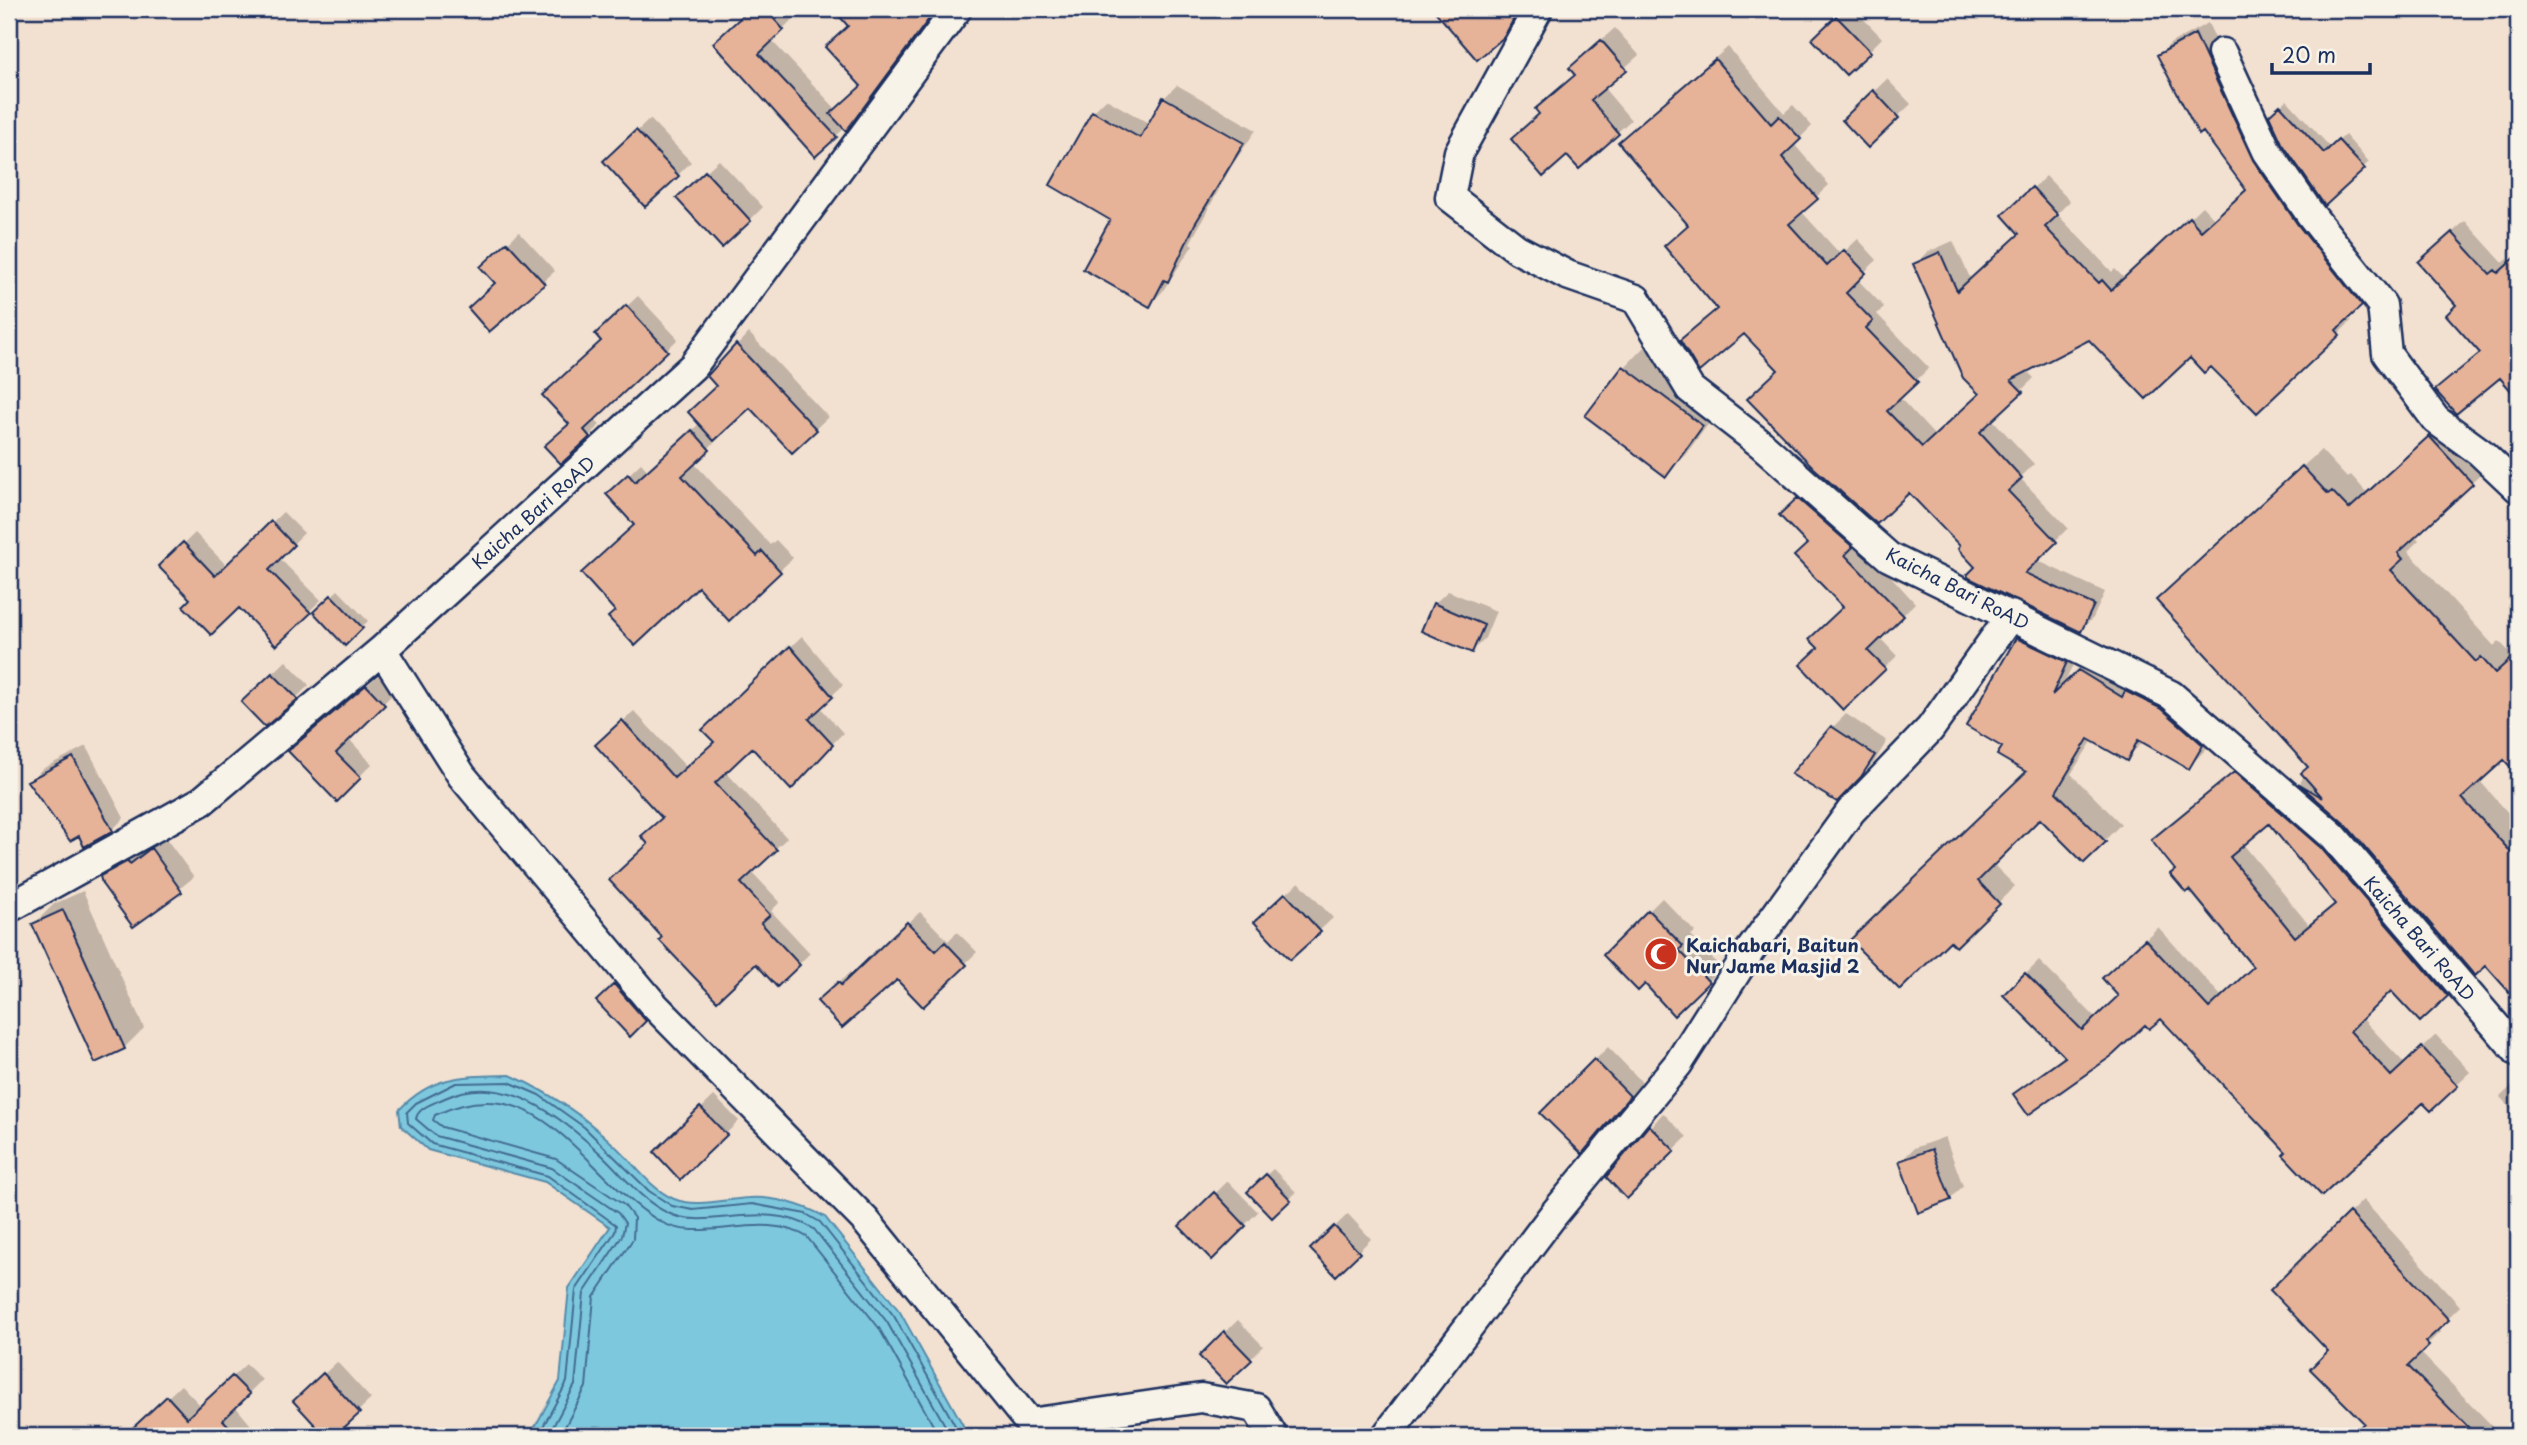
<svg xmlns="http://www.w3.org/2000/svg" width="2527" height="1445" viewBox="0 0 2527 1445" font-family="'Playpen Sans',sans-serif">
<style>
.water{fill:#7ec8de;stroke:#568bab;stroke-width:2}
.shadow{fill:#0003;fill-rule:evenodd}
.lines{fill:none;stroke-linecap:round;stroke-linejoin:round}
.shore{stroke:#436c91;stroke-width:2}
.building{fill:#e6b398;stroke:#1b2f5e;stroke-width:2;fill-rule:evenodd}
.minor-casing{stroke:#1b2f5e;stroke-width:33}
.minor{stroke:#f7f3e8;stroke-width:28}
.labels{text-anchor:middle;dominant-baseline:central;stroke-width:6;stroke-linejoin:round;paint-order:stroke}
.street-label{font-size:18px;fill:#1b2f5e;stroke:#f7f3e8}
.poi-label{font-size:18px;font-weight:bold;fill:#1b2f5e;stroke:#f7f3e8;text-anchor:start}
</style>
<rect width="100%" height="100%" fill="#f2e0d0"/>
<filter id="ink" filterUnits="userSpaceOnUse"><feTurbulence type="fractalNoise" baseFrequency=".0143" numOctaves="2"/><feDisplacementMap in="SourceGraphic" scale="14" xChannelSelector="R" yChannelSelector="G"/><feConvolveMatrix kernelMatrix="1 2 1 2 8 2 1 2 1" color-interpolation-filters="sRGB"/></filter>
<g filter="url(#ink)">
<path class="water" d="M510,1075C549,1092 584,1116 615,1146C634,1163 650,1189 674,1199C696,1208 726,1199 749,1198C773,1196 804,1205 825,1217L900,1312L969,1436H530L560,1381L569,1288L610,1227L545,1182L428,1150L401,1126L399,1110C433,1074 465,1076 510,1075Z"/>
<path class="shadow" d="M752,9H789L796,16L771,40L837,110L863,85L850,25L837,11L938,9L857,117L815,155L728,31Z
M1086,9H1098L1093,14Z
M1435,9H1522L1512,25L1477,58Z
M1846,9H1854L1882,38L1869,51L1815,39Z
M2233,9H2308L2303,13L2265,20L2264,12L2235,17Z
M2208,23L2265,147L2373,292L2348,317L2351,321L2339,333L2211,365L2190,355L2089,337L2026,370L2034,378L1992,419L2034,464L2020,478L2068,528L2036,560L2105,592L2093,618L2080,630L1977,567L1963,546L1909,491L1780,370L1719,308L1690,224L1620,142L1728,47L1784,113L1793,105L1812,126L1794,144L1829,185L1801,211L1841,255L1858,239L1877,260L1857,279L1884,307L1877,314L1929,368L1899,397L1935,436L1981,394L1915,265L1928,252L1953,241L1971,280L2021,233L2004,215L2046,176L2070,201L2057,214L2112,272L2115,269L2125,279L2202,206L2215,220L2248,190L2159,55L2171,43Z
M1615,28L1639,55L1603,87L1631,120L1579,167L1541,113L1576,74L1584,55Z
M1887,79L1911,104L1868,145L1844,120Z
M1177,85L1256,130L1231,167L1190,243L1193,245L1162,292L1149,305L1112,219L1093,112L1106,99L1150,124L1164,98Z
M2287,100L2331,148L2345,135L2369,162L2325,203L2271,115Z
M650,119L691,162L678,175L618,149Z
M719,160L763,207L750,220L691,185Z
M2465,221L2503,263L2508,259L2511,263L2518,256V396L2501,375L2456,412L2437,391L2481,352L2433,250Z
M519,232L555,271L489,329L497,282L494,256Z
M638,296L678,339L594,419L600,425L561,462L571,423L608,324Z
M749,333L828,417L792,451L750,406L694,463L770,545L776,540L793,558L729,618L698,585L617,611L636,524L621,482L641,463L648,471L700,423L718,386L709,376Z
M1644,347L1722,406L1685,455L1665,474L1588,416L1625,367Z
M2447,420L2489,466L2414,535L2419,540L2408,551L2494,646L2499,641L2514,657L2518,652V745L2479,780L2518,824V999L2347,824L2300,783L2310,766L2175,582L2321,450L2347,478L2351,475L2367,493Z
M1810,487L1915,603L1880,638L1897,656L1843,708L1820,648L1845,607L1809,544L1781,515Z
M283,512L304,533L279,558L321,600L276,643L240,606L193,599L161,566L195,533L227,566Z
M338,590L368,621L345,643L315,612Z
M1448,591L1496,611L1485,638L1472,651L1434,604Z
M2034,622L2082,646L2064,684L2096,655L2218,728L2205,750L2189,767L2144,741L2126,759L2093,740L2071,774L2121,824L2084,861L2040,817L1993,864L2015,886L1956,944L1950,938L2029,772L2005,746L2018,639Z
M802,636L843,685L820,707L843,733L791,787L752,746L725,771L787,838L751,871L780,902L771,911L810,953L799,964L664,937L650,843L664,817L609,734L634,711L687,768L715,742L716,719Z
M286,661L309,685L296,698L243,702Z
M380,674L396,691L348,738L372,764L337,799L290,751Z
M1846,714L1887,741L1874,762L1837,799L1833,727Z
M86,746L124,818L112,830L79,834L30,782L42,769Z
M2248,760L2459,982L2420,1019L2391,988L2361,1017L2405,1064L2436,1035L2470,1072L2431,1108L2423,1100L2289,1152L2161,1017L2015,1094L2065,1055L2005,995L2039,961L2096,1018L2121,995L2118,966L2158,927L2222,997L2255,966L2153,840ZM2270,822L2336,903L2309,925L2243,844Z
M165,837L194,877L134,925L102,877L115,864L142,849L144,852Z
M1299,882L1333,918L1290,958L1270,909Z
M83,891L144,1028L124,1048L34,924L54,904Z
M1662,898L1695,932L1691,935L1721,968L1674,1013L1645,981L1605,955Z
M920,912L948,941L957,932L977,952L923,1005L897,977L820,1001L850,972L853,975Z
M628,972L658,1007L630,1034L598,1001Z
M1608,1047L1642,1082L1582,1152L1543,1113Z
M2518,1080V1116L2500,1097Z
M714,1096L739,1121L680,1178L656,1152Z
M1663,1113L1687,1137L1627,1196L1608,1177Z
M1945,1137L1963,1186L1950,1199L1901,1161L1914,1148Z
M1273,1169L1296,1192L1272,1216L1249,1192Z
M1228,1181L1258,1212L1212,1257L1182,1226Z
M2363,1200L2460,1306L2437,1329L2440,1332L2420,1352L2502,1436H2438L2427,1425L2416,1436H2353L2367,1423L2331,1351L2272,1290Z
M1348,1214L1371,1239L1336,1273L1312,1249Z
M1238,1320L1263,1346L1227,1382L1201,1356Z
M337,1362L371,1399L332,1436H328L295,1401Z
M246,1364L262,1380L235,1406L260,1436H126L181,1385L201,1406Z"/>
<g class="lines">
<path class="shore" d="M538,1436L567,1382L576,1290L615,1232L616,1225L548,1176L432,1144L408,1123L407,1112L416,1103L456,1083L509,1082L539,1095L584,1127L649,1191L672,1206L693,1210L752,1204L806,1214L820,1222L894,1316L961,1436
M548,1436L575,1385L584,1293L622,1236L625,1223L618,1213L552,1168L436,1136L416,1119C418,1107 435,1103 445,1098C504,1070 563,1118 604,1157C624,1176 641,1201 668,1213C706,1232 765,1198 814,1229L887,1322L951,1436
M560,1436L586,1387L594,1297L633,1239L634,1218L624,1205L556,1159L442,1127L433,1120L435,1115C542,1063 584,1178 661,1222C702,1245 762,1209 807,1237L879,1328L939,1436"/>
</g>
<path class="building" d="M750,9H765L784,30L759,54L837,137L815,157L713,43Z
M833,9H924L931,16L846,131L830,114L861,86L825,47L848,26Z
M1433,9H1519L1504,37L1477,60Z
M1836,16L1871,52L1846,75L1812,39Z
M2195,34L2253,160L2298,225L2362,306L2336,330L2340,335L2257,413L2211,367L2204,373L2190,358L2146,399L2089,340L2011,380L2023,392L1980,432L2022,478L2008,491L2057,542L2025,573L2094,605L2081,632L1969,578L1967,575L1975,567L1958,549L1960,546L1909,493L1877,524L1814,468L1747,399L1778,370L1744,334L1699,372L1680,340L1717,309L1664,246L1688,225L1618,142L1715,59L1771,124L1779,116L1801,139L1782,157L1818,199L1789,224L1827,266L1844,250L1866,273L1846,293L1873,321L1866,328L1918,382L1887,411L1922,447L1979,394L1963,378L1913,264L1940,252L1957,291L2019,234L2002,215L2032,187L2058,215L2045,227L2099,283L2102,280L2111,290L2189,217L2201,231L2246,190L2203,132L2199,135L2157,55Z
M1601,40L1627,70L1591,100L1619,134L1579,169L1567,156L1543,177L1511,139L1539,114L1535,109L1575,75L1569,68Z
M1873,90L1899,118L1868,148L1842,120Z
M1163,97L1244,143L1195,224L1168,282L1164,280L1150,307L1083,269L1110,220L1050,185L1092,111L1140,138Z
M2280,105L2324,153L2338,140L2365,169L2325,206L2282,143L2269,115Z
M636,130L679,176L645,207L603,161Z
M705,171L751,221L722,248L676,198Z
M2452,232L2490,274L2495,270L2498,273L2518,255V399L2500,378L2456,414L2435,390L2480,353L2446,315L2456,305L2418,262Z
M507,242L545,284L489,332L468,308L495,283L480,267Z
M626,305L668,351L584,430L590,437L561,464L544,446L569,424L542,395L601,341L595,334Z
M736,344L817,430L792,453L750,408L714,441L688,412L716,386L707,376Z
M1623,366L1703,426L1666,477L1585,416Z
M692,430L710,450L682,476L757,556L762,551L781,572L729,621L698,587L635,646L608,617L615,611L581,573L634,525L606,494L628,474L635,482Z
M2429,436L2473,484L2398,553L2403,559L2391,570L2476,662L2481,657L2495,673L2518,652V775L2504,760L2462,798L2518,860V1002L2486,966L2475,976L2346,825L2298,783L2323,798L2301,773L2308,767L2156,600L2302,466L2328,494L2332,491L2349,509Z
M1797,498L1853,547L1845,555L1904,616L1868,651L1886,669L1843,710L1800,665L1818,648L1809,639L1843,607L1794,556L1807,544L1779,515Z
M271,521L294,545L269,570L311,613L276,646L239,608L211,635L183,606L190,599L158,566L183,542L215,576Z
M331,595L363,628L345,646L313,612Z
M1433,603L1484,625L1472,653L1421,631Z
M2016,638L2067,662L2052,695L2078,670L2122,697L2125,691L2162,709L2203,745L2189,769L2138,740L2127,761L2088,739L2056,792L2106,842L2084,863L2040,819L1978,881L2000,904L1956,947L1950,941L1900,990L1850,940L2026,772L1997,755L2002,747L1966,726Z
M790,646L833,697L809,719L833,745L791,790L752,748L715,783L777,850L741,883L770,915L761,923L800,965L777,987L756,964L717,1001L659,940L662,937L609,880L648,844L641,836L662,818L595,745L622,720L674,778L714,742L702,730Z
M272,673L298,699L265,727L241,702Z
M366,685L385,705L336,753L361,778L337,802L288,751Z
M1831,726L1875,755L1861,777L1837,802L1791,774Z
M73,757L113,831L84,847L79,836L70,841L27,781Z
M2234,772L2321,848L2448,996L2420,1022L2391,991L2350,1031L2391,1076L2422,1047L2458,1086L2431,1111L2423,1103L2322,1196L2283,1155L2286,1152L2161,1019L2149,1029L2145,1025L2113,1055L2028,1115L2013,1094L2065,1057L2003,995L2025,973L2082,1030L2118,996L2102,978L2145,939L2209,1008L2253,967L2190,890L2186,893L2170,874L2175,870L2151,840ZM2269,824L2335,904L2295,937L2230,857Z
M151,848L182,892L133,927L102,884L100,876L128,861L130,864Z
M1285,893L1321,932L1290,960L1254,922Z
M63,910L125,1049L95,1063L32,924Z
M1648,910L1683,946L1679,950L1709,982L1674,1016L1645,984L1638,991L1603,955Z
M907,922L936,951L945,942L967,965L923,1007L897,980L842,1028L817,1001L838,982L841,985Z
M614,984L646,1021L630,1037L596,1001Z
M1594,1059L1630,1096L1582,1154L1540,1113Z
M700,1107L727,1135L680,1180L654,1152Z
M1649,1125L1675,1151L1627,1199L1606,1177Z
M1932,1149L1951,1200L1918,1213L1899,1161Z
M1266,1174L1291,1200L1272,1218L1247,1192Z
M1214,1192L1246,1226L1212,1260L1179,1226Z
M2349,1212L2449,1320L2425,1342L2429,1346L2408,1366L2477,1436H2351L2364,1423L2310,1369L2328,1351L2270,1290Z
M1334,1226L1360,1253L1336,1276L1310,1249Z
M1224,1331L1252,1360L1226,1384L1199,1356Z
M323,1373L360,1413L335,1436H325L293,1401Z
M232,1376L250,1394L223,1420L238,1436H124L167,1396L187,1418Z"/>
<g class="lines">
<defs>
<path id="minor" d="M1538,9L1459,152L1450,197L1517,249L1567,275L1636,299L1690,389L1761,444L1889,557L2171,695L2333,836L2518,1052
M2222,53L2267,151L2311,215L2382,305L2387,354L2436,420L2480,452L2518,488
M382,650L462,776L653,1004L865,1220L1040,1436
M9,908L202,801L382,650L693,366L957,9
M1030,1423L1201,1398L1256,1408L1273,1436
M1386,1436L1554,1214L1678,1064L1749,952L1851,811L1930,729L2011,615"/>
</defs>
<use href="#minor" class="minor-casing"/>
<use href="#minor" class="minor"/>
</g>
</g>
<defs>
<symbol id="mosque-disc" viewBox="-11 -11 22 22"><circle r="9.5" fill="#c8321e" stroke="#f7f3e8"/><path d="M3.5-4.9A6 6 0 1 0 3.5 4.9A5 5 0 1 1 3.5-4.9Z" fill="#fff"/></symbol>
</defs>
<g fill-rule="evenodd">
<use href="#mosque-disc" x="1642" y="935" width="38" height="38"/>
</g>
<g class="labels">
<g class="street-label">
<text transform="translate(533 512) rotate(-42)">Kaicha Bari RoAD</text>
<text transform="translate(1958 588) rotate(27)">Kaicha Bari RoAD</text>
<text transform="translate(2420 938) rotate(49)">Kaicha Bari RoAD</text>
</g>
<g class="poi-label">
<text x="1686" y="944">Kaichabari, Baitun<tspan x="1686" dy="21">Nur Jame Masjid 2</tspan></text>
</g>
</g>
<rect width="2527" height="1445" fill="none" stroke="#f7f3e8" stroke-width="35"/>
<rect x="18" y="18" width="2492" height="1410" fill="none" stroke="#1b2f5e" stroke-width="2.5" filter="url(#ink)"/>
<path d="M2272 63v10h98v-10" fill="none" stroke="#1b2f5e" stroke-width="3.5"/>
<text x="2282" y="63" font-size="21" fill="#1b2f5e" stroke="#f7f3e8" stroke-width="5" paint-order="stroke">20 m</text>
</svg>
